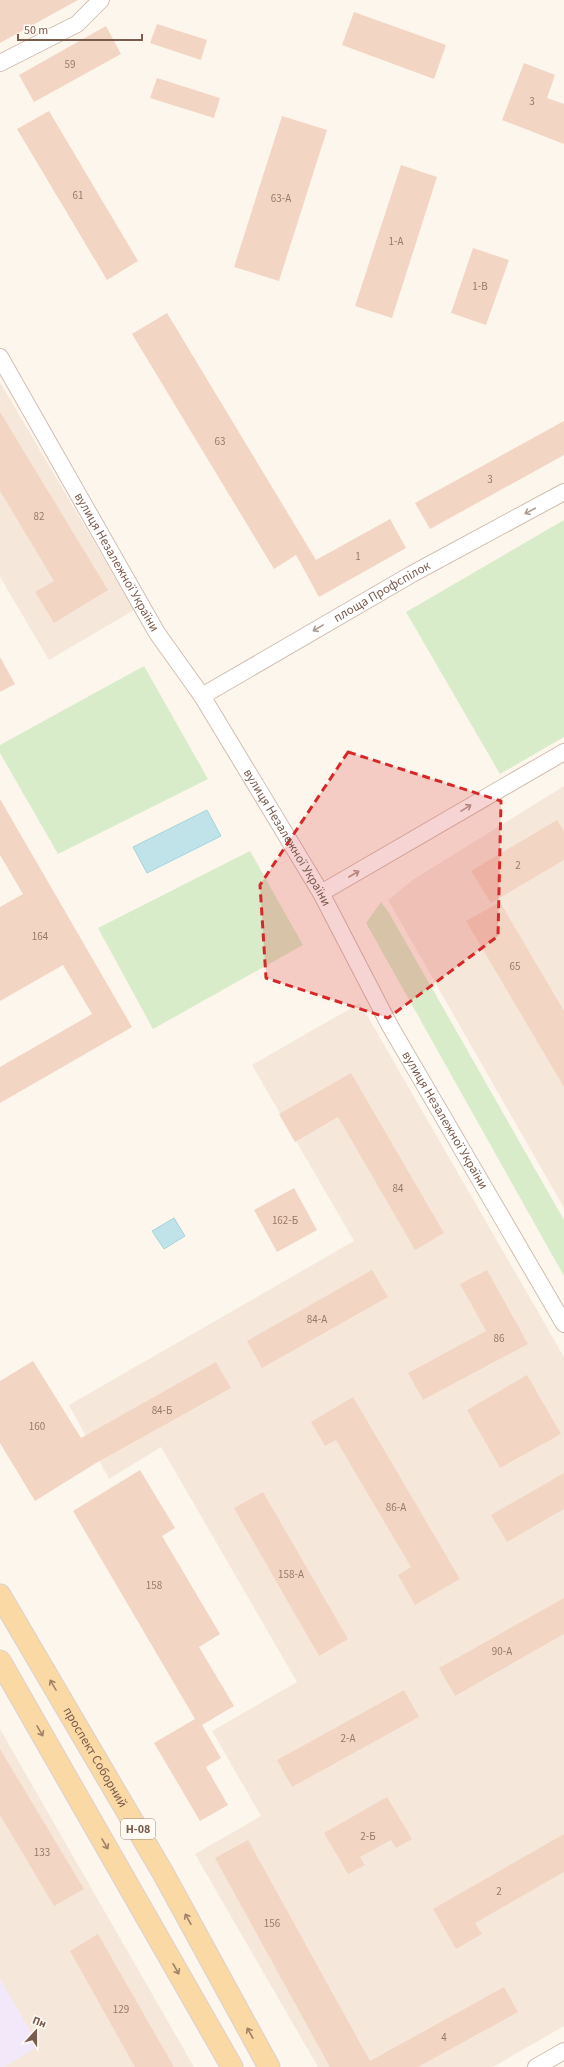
<svg xmlns="http://www.w3.org/2000/svg" width="564" height="2067" viewBox="0 0 564 2067" font-family="'Source Sans 3',sans-serif">
<style>
.residential{fill:#f5e8da}
.education{fill:#f3e8fa}
.green{fill:#d8ecc9}
.water{fill:#bfe3e8;stroke:#a5d3da}
.building{fill:#f3d5c3}
.lines{fill:none;stroke-linecap:round;stroke-linejoin:round}
.minor-casing{stroke:#d1beb0;stroke-width:18}
.major-casing{stroke:#dad1cd;stroke-width:23}
.minor{stroke:#fff;stroke-width:16}
.major{stroke:#fbd9a5;stroke-width:21}
.oneway{stroke:#af9d94}
.oneway2{stroke:#a18267}
.marked{fill:#d62828;fill-opacity:0.2;stroke:#d62828;stroke-width:3;stroke-dasharray:8 5;stroke-linejoin:round}
.labels{text-anchor:middle;dominant-baseline:central;stroke-width:4;stroke-linejoin:round;paint-order:stroke}
.number-label{font-size:11px;fill:#987a6a}
.shield{fill:#fffaf3;stroke:#a28b7f;stroke-width:1}
.shield-label{font-size:12px;font-weight:bold;fill:#7a5c4d}
.street-label{font-size:13px;fill:#7a5c4d;stroke:#fffaf3}
</style>
<rect width="100%" height="100%" fill="#fdf6ec"/>
<path class="residential" d="M0,382L134,610L49,660L0,577Z
M564,786V1208L388,900L414,879Z
M360,1003L564,1357V2026L493,2067H318L195,1854L261,1816L212,1731L297,1682L161,1447L109,1479L69,1405L354,1241L252,1065Z
M0,1729L194,2067H0Z"/>
<path class="education" d="M0,1979L39,2046L4,2067H0Z"/>
<path class="green" d="M564,520V737L500,774L406,612Z
M144,666L208,779L58,854L0,753V745Z
M250,851L303,945L153,1029L98,928Z
M381,902L388,911L564,1220V1276L366,923Z"/>
<path class="water" d="M207,810L221,836L147,873L133,847Z
M174,1218L185,1236L164,1249L152,1231Z"/>
<path class="building" d="M0,0H78L0,43Z
M354,12L446,45L434,79L342,45Z
M157,24L207,40L201,60L150,43Z
M106,26L121,54L34,102L19,75Z
M524,63L555,75L547,98L564,104V144L502,120Z
M157,78L220,98L214,118L150,98Z
M49,111L138,261L107,280L17,129Z
M282,116L327,130L279,281L234,267Z
M401,165L437,177L392,318L355,306Z
M473,248L509,260L486,325L451,313Z
M167,313L316,560L390,519L406,548L319,597L296,555L274,569L132,334Z
M0,412L108,590L54,623L35,592L54,581L0,491Z
M564,421V455L430,529L415,503Z
M0,657L15,684L0,692Z
M0,799L132,1027L0,1103V1067L92,1014L63,965L0,1001V907L23,894L0,855Z
M557,820L564,831V860L491,903L471,871Z
M500,902L564,1011V1087L466,921Z
M351,1073L444,1233L415,1250L338,1117L295,1142L279,1114Z
M294,1188L317,1230L277,1252L254,1210Z
M372,1270L388,1297L262,1368L247,1341Z
M487,1270L528,1344L423,1400L408,1373L486,1331L460,1284Z
M33,1361L81,1438L216,1362L231,1388L96,1463L35,1501L0,1443V1381Z
M527,1375L561,1434L500,1468L467,1410Z
M353,1397L460,1579L415,1605L398,1575L411,1567L336,1440L325,1446L311,1422Z
M140,1470L175,1528L162,1536L220,1634L199,1647L234,1706L202,1725L221,1758L206,1767L228,1805L200,1821L154,1743L195,1719L73,1511Z
M564,1473V1509L507,1542L491,1515Z
M263,1492L348,1639L319,1656L234,1508Z
M564,1598V1634L455,1696L439,1668Z
M404,1690L419,1717L292,1787L277,1760Z
M0,1749L84,1889L54,1906L0,1815Z
M387,1797L412,1839L396,1848L391,1840L360,1857L365,1865L348,1874L324,1833Z
M564,1834V1872L475,1923L482,1934L456,1949L433,1909Z
M248,1840L370,2061L504,1987L518,2012L418,2067H330L215,1858Z
M98,1934L174,2067H135L70,1951Z"/>
<g class="lines">
<defs>
<g id="minor">
<path d="M0,63L77,24L101,0"/>
<path id="s1" d="M0,357L157,633L202,696L321,893L390,1026L564,1324"/>
<path id="s2" d="M202,696L412,574L564,492"/>
<path d="M321,893L564,752"/>
<path d="M536,2067L564,2051"/>
</g>
<g id="major">
<path id="s3" d="M0,1595L163,1873L269,2067"/>
<path d="M0,1661L232,2067"/>
</g>
</defs>
<use href="#minor" class="minor-casing"/>
<use href="#major" class="major-casing"/>
<use href="#minor" class="minor"/>
<use href="#major" class="major"/>
</g>
<defs><path id="oneway-shaft" d="M-6 0H5M1.5-3L5.5 0L1.5 3" fill="none" stroke-width="1.6" stroke-linecap="round" stroke-linejoin="round"/></defs>
<g class="oneway">
<use href="#oneway-shaft" transform="translate(530 511) rotate(152)"/>
<use href="#oneway-shaft" transform="translate(318 628) rotate(150)"/>
<use href="#oneway-shaft" transform="translate(466 808) rotate(-31)"/>
<use href="#oneway-shaft" transform="translate(354 874) rotate(-30)"/>
</g>
<g class="oneway2">
<use href="#oneway-shaft" transform="translate(53 1685) rotate(-120)"/>
<use href="#oneway-shaft" transform="translate(40 1731) rotate(60)"/>
<use href="#oneway-shaft" transform="translate(105 1844) rotate(60)"/>
<use href="#oneway-shaft" transform="translate(188 1919) rotate(-119)"/>
<use href="#oneway-shaft" transform="translate(176 1969) rotate(61)"/>
<use href="#oneway-shaft" transform="translate(250 2033) rotate(-119)"/>
</g>
<path class="marked" d="M348,752L501,801L498,936L388,1018L266,978L260,885Z"/>
<g class="labels">
<g class="number-label">
<text x="70" y="64">59</text>
<text x="532" y="101">3</text>
<text x="78" y="195">61</text>
<text x="281" y="198">63-А</text>
<text x="396" y="241">1-А</text>
<text x="480" y="286">1-В</text>
<text x="220" y="441">63</text>
<text x="490" y="479">3</text>
<text x="39" y="516">82</text>
<text x="358" y="556">1</text>
<text x="518" y="865">2</text>
<text x="40" y="936">164</text>
<text x="515" y="966">65</text>
<text x="398" y="1188">84</text>
<text x="285" y="1220">162-Б</text>
<text x="317" y="1319">84-А</text>
<text x="499" y="1338">86</text>
<text x="162" y="1410">84-Б</text>
<text x="37" y="1426">160</text>
<text x="396" y="1507">86-А</text>
<text x="291" y="1574">158-А</text>
<text x="154" y="1585">158</text>
<text x="502" y="1651">90-А</text>
<text x="348" y="1738">2-А</text>
<text x="368" y="1836">2-Б</text>
<text x="42" y="1852">133</text>
<text x="499" y="1891">2</text>
<text x="272" y="1923">156</text>
<text x="121" y="2009">129</text>
<text x="444" y="2037">4</text>
</g>
<rect class="shield" x="121" y="1819" width="34" height="20" rx="3"/>
<g class="shield-label">
<text x="138" y="1829">Н-08</text>
</g>
<g class="street-label">
<text stroke="none"><textPath href="#s1" startOffset="236">вулиця Незалежної України</textPath></text>
<text stroke="none"><textPath href="#s2" startOffset="208">площа Профспілок</textPath></text>
<text stroke="none"><textPath href="#s1" startOffset="560">вулиця Незалежної України</textPath></text>
<text stroke="none"><textPath href="#s1" startOffset="884">вулиця Незалежної України</textPath></text>
<text stroke="none"><textPath href="#s3" startOffset="188">проспект Соборний</textPath></text>
</g>
</g>
<g transform="translate(36 2031) rotate(21)" stroke="#fffaf3" stroke-width="3" paint-order="stroke">
<path d="M0-3L7 15L0 10L-7 15Z" fill="#7a5c4d"/>
<text y="-6" font-size="11" font-weight="bold" text-anchor="middle" fill="#7a5c4d">Пн</text>
</g>
<path d="M18 34v6h124v-6" fill="none" stroke="#7a5c4d" stroke-width="2"/>
<text x="24" y="34" font-size="12" fill="#7a5c4d" stroke="#fffaf3" stroke-width="3" paint-order="stroke">50 m</text>
</svg>
